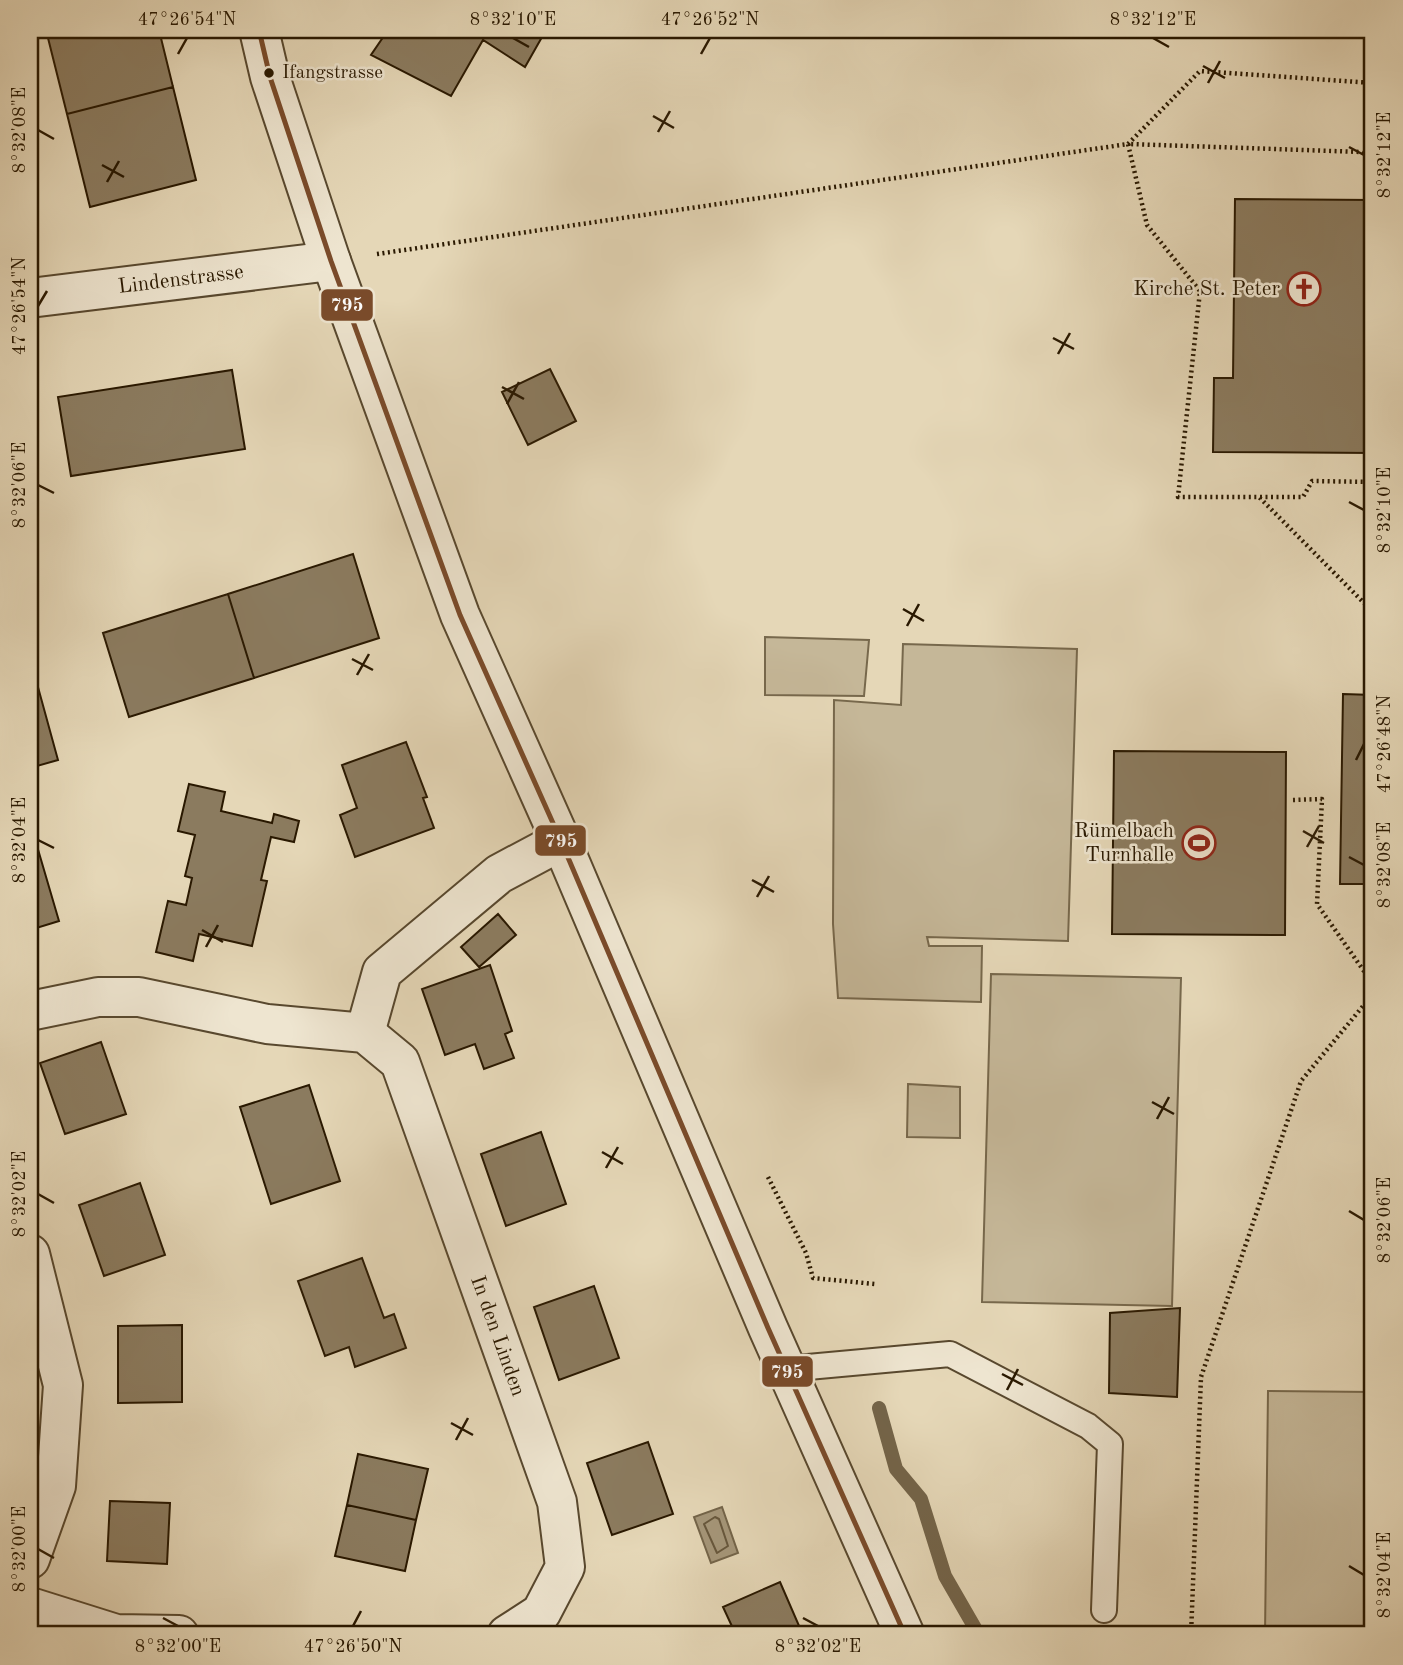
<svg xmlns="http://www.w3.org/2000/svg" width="1403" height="1665" viewBox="0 0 1403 1665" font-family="'Old Standard TT',serif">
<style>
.green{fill:#c5b798;stroke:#77684c;stroke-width:2}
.water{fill:#a59679;stroke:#736449;stroke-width:2}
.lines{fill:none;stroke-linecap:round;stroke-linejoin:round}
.shore{stroke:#67573c;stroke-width:2}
.stream{stroke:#736449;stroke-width:14}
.building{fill:#8b7b5f;stroke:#291800;stroke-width:2}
.lane-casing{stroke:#58482e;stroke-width:28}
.street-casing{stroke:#58482e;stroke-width:42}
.path{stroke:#291800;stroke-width:4.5;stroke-dasharray:2 3.5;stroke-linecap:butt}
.lane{stroke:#eee5d0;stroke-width:24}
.street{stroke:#eee5d0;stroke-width:38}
.bus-1-casing{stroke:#eee5d0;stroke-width:10}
.bus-1{stroke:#7a4b2a;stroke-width:5}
.ticks{fill:none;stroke:#291800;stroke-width:2.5}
.bus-dot{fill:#291800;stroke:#eee5d0;stroke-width:2.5}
.labels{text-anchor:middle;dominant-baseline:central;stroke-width:5;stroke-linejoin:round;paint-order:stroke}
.bus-label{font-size:19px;fill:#291800;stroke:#eee5d0;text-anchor:start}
.street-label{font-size:21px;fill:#291800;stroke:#eee5d0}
.poi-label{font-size:21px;fill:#291800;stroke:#eee5d0;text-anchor:end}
.line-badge{stroke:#eee5d0;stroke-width:2.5}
.badge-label{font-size:19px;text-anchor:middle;font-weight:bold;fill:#fff}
.neatline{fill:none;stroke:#291800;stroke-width:2.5}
.ticks-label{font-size:18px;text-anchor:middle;fill:#291800}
</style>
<rect width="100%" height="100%" fill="#e5d7b7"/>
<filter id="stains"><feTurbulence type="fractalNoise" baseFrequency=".00286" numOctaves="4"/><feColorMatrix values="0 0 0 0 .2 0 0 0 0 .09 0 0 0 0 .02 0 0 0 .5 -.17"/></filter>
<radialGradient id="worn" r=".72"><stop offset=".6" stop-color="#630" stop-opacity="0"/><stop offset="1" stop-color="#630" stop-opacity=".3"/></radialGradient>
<path class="green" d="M765,637L869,640L864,696L765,695Z
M903,644L1077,649L1068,941L927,937L929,946H982L981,1002L838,998L833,924L834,700L901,705Z
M991,974L1181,978L1172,1306L982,1302Z
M908,1084L960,1087V1138L907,1137Z
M1268,1391L1373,1392V1635H1265Z"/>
<path class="water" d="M722,1507L738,1553L711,1563L694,1517Z"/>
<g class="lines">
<path class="shore" d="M715,1517L719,1519L728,1546L717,1553L704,1524Z"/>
<path class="stream" d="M879,1408L896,1469L921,1499L945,1576L979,1635"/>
</g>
<path class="building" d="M46,30H159L173,87L67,114Z
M388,30H546L525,67L483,40L451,96L371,55Z
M173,87L196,180L90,207L67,114Z
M1235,199L1373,200V453L1213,452L1214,378H1233Z
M550,369L576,421L528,445L502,392Z
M232,370L245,449L71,476L58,397Z
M353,554L379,638L254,678L228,594Z
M228,594L254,678L129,717L103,633Z
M30,658L58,760L30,768Z
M1343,694L1373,695V884H1340Z
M406,742L427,797L423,798L434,828L355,857L340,815L357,808L342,765Z
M1114,751L1286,752L1285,935L1112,934Z
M189,784L225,792L221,811L272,823L274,814L299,821L294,842L271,837L261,880L267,881L252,946L199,934L193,961L156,952L168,901L186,905L192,878L185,876L195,835L178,831Z
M37,846L59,921L30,930V848Z
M498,914L516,935L479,967L461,947Z
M490,965L512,1031L505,1034L514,1058L484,1069L475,1044L445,1055L422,989Z
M101,1042L126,1114L65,1134L40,1063Z
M309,1085L340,1181L271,1204L240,1107Z
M541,1132L566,1204L506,1226L481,1154Z
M140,1183L165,1255L104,1276L79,1205Z
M362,1258L384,1318L394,1314L406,1348L355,1367L349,1347L325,1356L298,1281Z
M594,1286L619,1358L559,1380L534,1307Z
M1180,1308L1177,1397L1109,1393L1110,1313Z
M182,1325V1402L118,1403V1326Z
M648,1442L673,1514L612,1535L587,1463Z
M358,1454L428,1469L416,1520L347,1505Z
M110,1501L170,1503L167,1564L107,1561Z
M347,1505L416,1520L405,1571L335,1556Z
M780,1582L803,1635H736L723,1607Z"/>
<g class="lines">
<defs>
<path id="lane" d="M786,1369L950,1354L1088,1426L1110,1444L1104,1610"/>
<g id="street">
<path d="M259,30L270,77L331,261L460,615L561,841L768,1328L905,1635"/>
<path id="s1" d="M30,298L331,261"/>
<path id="s2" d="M30,1011L98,997H139L267,1024L365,1033L400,1062L557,1502L565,1567L541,1613L507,1635"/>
<path d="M365,1033L382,972L499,874L561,841"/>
<path d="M30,1254L63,1385L56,1486L30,1559"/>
<path d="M30,1607L116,1634L179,1635"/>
</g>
</defs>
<use href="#lane" class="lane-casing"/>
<use href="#street" class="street-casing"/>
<path class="path" d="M1373,159L1362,152L1128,144L1147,225L1200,291L1178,497H1259L1373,612
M377,254L1128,144L1200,71L1373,83
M1260,497H1303L1312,481L1373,482
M1293,800L1322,799L1317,904L1373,984
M768,1177L806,1253L813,1278L875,1284
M1191,1635L1201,1377L1301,1081L1373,994"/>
<use href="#lane" class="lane"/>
<use href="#street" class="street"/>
<defs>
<path id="bus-1" d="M259,30L270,77L331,261L460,615L561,841L768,1328L905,1635"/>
</defs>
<use href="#bus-1" class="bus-1-casing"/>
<use href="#bus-1" class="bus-1"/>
</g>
<path class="ticks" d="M513,38L529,47M1153,38L1169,47M178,54L187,38M701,54L710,38M1203,66L1225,78M1208,83L1220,61M653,116L674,128M38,130L54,139M658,132L670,111M1349,147L1364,155M102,165L124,177M107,182L119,161M38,306L47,291M1053,338L1074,349M1058,354L1070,333M502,387L524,399M507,404L519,382M38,485L54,493M1349,502L1364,510M903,609L924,621M907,626L919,604M352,659L373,670M357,675L369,654M1356,760L1364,744M1303,831L1324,843M38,840L54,848M1307,847L1319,826M1349,857L1364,865M752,880L774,892M757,897L769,876M202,930L223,942M206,947L218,925M1152,1102L1174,1114M1157,1119L1169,1097M602,1152L623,1164M606,1168L618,1147M38,1194L54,1203M1349,1211L1364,1220M1002,1374L1023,1385M1007,1390L1018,1369M451,1423L473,1435M456,1440L468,1418M38,1549L54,1558M1349,1566L1364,1575M163,1618L178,1626M803,1618L818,1626M353,1626L361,1611"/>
<defs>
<symbol id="church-ring" viewBox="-11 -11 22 22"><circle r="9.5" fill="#eee5d0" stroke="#8f2418" stroke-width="1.5"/><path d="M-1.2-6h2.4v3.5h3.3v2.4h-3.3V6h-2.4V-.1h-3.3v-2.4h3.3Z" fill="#8f2418"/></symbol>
<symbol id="stadium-ring" viewBox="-11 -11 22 22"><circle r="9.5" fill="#eee5d0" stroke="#8f2418" stroke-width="1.5"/><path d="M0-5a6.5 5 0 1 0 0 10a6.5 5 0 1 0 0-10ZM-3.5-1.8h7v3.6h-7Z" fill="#8f2418"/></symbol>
</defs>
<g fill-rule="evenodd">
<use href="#church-ring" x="1285" y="270" width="38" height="38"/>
<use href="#stadium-ring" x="1180" y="824" width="38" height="38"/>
</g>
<circle class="bus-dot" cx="269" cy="73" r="6"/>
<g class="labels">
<g class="bus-label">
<text x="282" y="73">Ifangstrasse</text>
</g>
<g class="street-label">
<text stroke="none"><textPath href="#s1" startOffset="152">Lindenstrasse</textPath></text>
<text stroke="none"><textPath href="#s2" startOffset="676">In den Linden</textPath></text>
</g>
<g class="poi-label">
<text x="1280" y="289">Kirche St. Peter</text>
<text x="1174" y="831">Rümelbach<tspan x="1174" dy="24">Turnhalle</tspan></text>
</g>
</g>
<g class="line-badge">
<rect x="320" y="288" width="54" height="34" rx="7" fill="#7a4b2a"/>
<rect x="534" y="824" width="53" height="33" rx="7" fill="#7a4b2a"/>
<rect x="761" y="1355" width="53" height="33" rx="7" fill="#7a4b2a"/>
</g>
<g class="badge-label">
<text x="347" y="311">795</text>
<text x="561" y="847">795</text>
<text x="787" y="1378">795</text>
</g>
<rect width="1403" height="1665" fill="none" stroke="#e5d7b7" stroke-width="77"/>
<rect x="38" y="38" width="1326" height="1588" class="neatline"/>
<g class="ticks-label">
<text x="187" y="25">47°26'54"N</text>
<text x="513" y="25">8°32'10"E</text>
<text x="710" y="25">47°26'52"N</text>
<text x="1153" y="25">8°32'12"E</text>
<text transform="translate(19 130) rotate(-90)" y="6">8°32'08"E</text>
<text transform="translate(1384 155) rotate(-90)" y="6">8°32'12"E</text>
<text transform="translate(19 306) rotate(-90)" y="6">47°26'54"N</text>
<text transform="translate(19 485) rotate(-90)" y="6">8°32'06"E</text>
<text transform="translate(1384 510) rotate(-90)" y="6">8°32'10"E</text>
<text transform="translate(1384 744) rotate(-90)" y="6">47°26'48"N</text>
<text transform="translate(19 840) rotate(-90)" y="6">8°32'04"E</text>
<text transform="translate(1384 865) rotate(-90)" y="6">8°32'08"E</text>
<text transform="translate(19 1194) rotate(-90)" y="6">8°32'02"E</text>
<text transform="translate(1384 1220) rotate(-90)" y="6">8°32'06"E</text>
<text transform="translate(19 1549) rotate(-90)" y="6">8°32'00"E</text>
<text transform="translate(1384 1575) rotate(-90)" y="6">8°32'04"E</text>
<text x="178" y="1652">8°32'00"E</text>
<text x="353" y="1652">47°26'50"N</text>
<text x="818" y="1652">8°32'02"E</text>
</g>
<rect width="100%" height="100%" filter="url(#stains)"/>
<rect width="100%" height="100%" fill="url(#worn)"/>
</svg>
